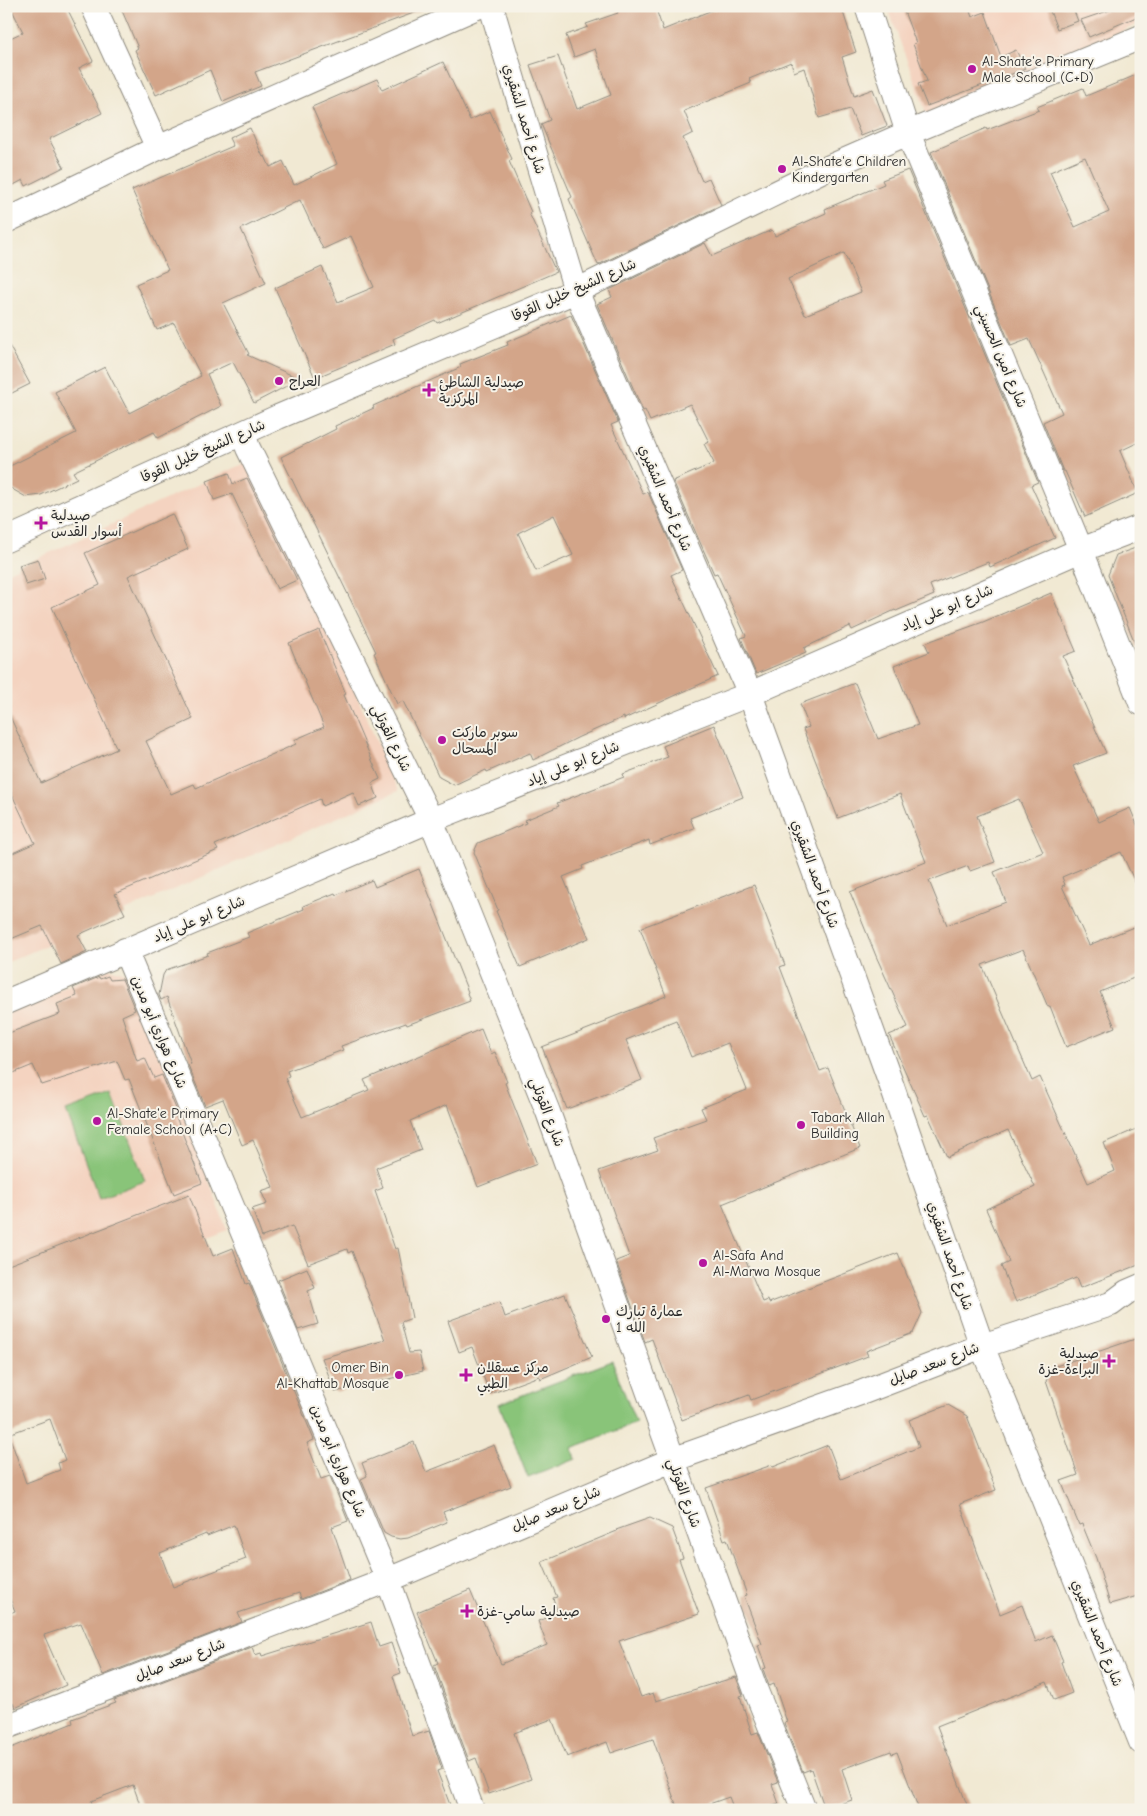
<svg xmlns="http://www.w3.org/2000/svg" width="1147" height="1816" viewBox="0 0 1147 1816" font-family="'Comic Neue','Playpen Sans Arabic',sans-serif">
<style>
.built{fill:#f4d3c0}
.green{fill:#89c479;stroke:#5a7852}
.building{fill:#d3a589;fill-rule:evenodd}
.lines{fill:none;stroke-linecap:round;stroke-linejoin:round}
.street-casing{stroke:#8e8a7f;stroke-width:26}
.street{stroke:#fff;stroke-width:24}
.poi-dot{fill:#b5179e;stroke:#f7f3e8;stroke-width:2}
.labels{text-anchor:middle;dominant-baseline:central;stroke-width:4;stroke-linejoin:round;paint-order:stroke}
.poi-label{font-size:14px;fill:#2b2b2b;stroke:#f7f3e8;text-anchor:start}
.street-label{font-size:14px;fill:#2b2b2b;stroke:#f7f3e8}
</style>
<rect width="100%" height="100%" fill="#f7f3e8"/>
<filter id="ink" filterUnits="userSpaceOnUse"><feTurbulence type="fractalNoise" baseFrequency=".02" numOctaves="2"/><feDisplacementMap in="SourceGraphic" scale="10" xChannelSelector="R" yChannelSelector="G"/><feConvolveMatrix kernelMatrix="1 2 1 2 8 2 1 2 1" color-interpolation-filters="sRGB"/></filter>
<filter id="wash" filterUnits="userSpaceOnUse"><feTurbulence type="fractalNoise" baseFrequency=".0096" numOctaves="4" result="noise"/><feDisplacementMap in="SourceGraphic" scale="20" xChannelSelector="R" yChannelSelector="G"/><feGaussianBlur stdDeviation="1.12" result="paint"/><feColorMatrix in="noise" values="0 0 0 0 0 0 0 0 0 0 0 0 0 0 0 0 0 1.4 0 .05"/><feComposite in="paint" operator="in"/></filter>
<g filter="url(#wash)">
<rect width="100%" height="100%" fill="#f1e9d3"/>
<path class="built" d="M887,6H1141V23L927,115Z
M247,462L321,613L398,791L6,963V573Z
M109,968L135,976L227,1230L6,1317V1013Z"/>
<path class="green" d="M112,1094L145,1181L99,1198L66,1111Z
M612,1361L636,1423L572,1448L576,1459L528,1478L499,1404Z"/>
<g id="blocks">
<path class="building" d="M10,6H66L93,61L79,68L102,113L49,139L64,167L26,186L23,180L6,189V40L23,32Z
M120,6H427V8L255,72L261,86L223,102L210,70L156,95L135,50L138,48Z
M615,6H655L663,30L722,6H841L856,52L842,57L854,96L873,89L887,126L861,136L850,109L819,118L804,68L794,72L791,62L749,79L751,83L684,111L693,133L683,138L702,181L709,178L721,205L598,265L569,199L572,197L541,124L550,120L530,65L558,56L577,109L611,95L595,49L574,57L566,35L588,27L586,24L618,13Z
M902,6H968L972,17L985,12L1001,57L1016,50L1025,69L927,106L918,84L927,81L913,44L916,43Z
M1048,6H1072L1078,21L1057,29Z
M1122,6H1138L1141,15L1089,37L1081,20Z
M443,62L470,120L490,111L512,159L509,161L531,212L529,213L556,272L437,323L435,320L393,339L395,344L315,378L275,288L322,267L338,302L374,287L351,236L323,249L300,200L241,229L266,283L223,303L249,354L247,355L300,379L254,403L233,362L207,374L221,406L158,438L154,432L73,472L77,478L41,495L26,497L12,489L6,483V468L76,433L55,392L105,367L129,413L201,376L174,323L157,330L136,284L168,270L132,190L233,146L229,138L250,128L263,157L265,156L270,167L283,161L294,185L337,164L312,107L377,79L382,90Z
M1141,73V441L1120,451L1138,493L1085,517L1065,471H1063L1043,422L1062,413L1029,339L1011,346L931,152L986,128L987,130L1039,110L1037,107L1083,88L1086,96ZM1085,157L1109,212L1075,227L1050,172Z
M908,170L1038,482L1031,485L1055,538L990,567L988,562L930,585L934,595L896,611L895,610L852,630L850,626L804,648L806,653L756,674L741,638L746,636L717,573L714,574L673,481L714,463L704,444L709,442L690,404L650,421L645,410L643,411L597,304L612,297L609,290L705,243L712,256L772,230L775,236L826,213L825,209L884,184L882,180ZM844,253L861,292L805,315L788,279Z
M571,315L618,422L611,425L643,494L648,492L682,570L671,575L718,676L624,719V717L579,737L533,760L530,753L487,772L486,770L454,785L439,777L403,701L397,704L374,653L376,652L281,457L336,429L335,426L374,408L373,406L461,367L460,364L508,345L507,342ZM554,515L573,555L536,571L518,533Z
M6,340L30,384L6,396Z
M229,473L233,484L247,478L297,580L277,589L232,494L214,500L207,481Z
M172,514L188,549L128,576L193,719L146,741L171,794L194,784L196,788L296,744L294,740L324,727L289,643L319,630L346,694L344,695L380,779L372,783L378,798L359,806L353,792L322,806L320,799L215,845L218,850L115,894L125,914L78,935L87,952L61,964L42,926L6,941V856L35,843L6,782V708L41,783L117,749L52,607L100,585L85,553Z
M1141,546V656H1140L1108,575L1116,555Z
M38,559L45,579L26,585L19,565Z
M1051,593L1076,651L1063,656L1106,753L1073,766L1099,822L1130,808L1141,834V895L1121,852L1062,877L1065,885L1062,886L1089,945L1141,924V975L1100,992L1115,1027L1066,1047L1050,1006L1048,1007L1023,949L982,965L1032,1081L1040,1077L1088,1183L1115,1171L1104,1143L1141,1127V1264L1080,1288L1076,1278L1016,1302L1001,1266L1009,1262L986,1209L1035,1187L1008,1130L947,1157L928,1115L925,1116L889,1035L908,1027L876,956L850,892L926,862L900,794L838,818L803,729L809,727L800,704L855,683L878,739L918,725L894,666L929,652L925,643L983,622ZM1019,799L1043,852L994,872L1006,902L947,925L929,881L968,866L970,871L995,862L977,816Z
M714,725L743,797L690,818L694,828L650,845L649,840L582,866L583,869L563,877L589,938L520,967L496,911L498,910L474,852L478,843L526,823L525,820L559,806L557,803L624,777L623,774L668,757L663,746Z
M419,869L468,992L467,993L470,1001L407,1025L406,1023L341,1046L343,1050L287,1071L289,1076L285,1078L302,1117L369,1090L364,1080L481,1029L491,1054L495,1052L507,1082L505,1083L537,1164L478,1187L447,1105L410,1121L421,1150L376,1168L383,1188L375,1191L395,1249L398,1248L412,1318L401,1322L409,1353L419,1352L423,1371L335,1392L322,1358L385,1340L352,1251L348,1253L347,1249L308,1264L292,1226L262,1237L252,1209L267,1204L261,1191L273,1187L253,1140L242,1145L223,1099L205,1106L188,1065L191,1064L167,997L161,1000L159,995L163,975L166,970L208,955L207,953L249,937L247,933L304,909L303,906L335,893L336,895L372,880L375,887Z
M754,885L785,965L780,967L820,1071L828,1068L860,1148L722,1204L763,1302L768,1300L769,1303L898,1253L922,1313L913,1333L866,1351L868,1356L751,1400L749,1395L682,1420L652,1339L645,1342L616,1261L629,1256L599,1171L658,1150L653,1138L706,1119L701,1108L747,1090L728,1043L691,1057L676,1020L626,1040L642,1080L567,1109L542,1047L606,1022V1020L666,996L640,928Z
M108,976L110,980L122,979L135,1010L122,1016L137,1061L145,1058L154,1078L162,1075L179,1116L176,1117L202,1183L174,1194L129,1079L125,1080L117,1061L42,1085L33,1065L11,1074L6,1063V1034L60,1014L57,1004L77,996L73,988L99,977L100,979Z
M189,1195L213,1256L233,1248L246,1284L249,1283L314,1440L307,1443L321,1479L330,1476L348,1521L332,1527L350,1580L301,1599L299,1593L238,1613L242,1622L103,1675L81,1623L44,1635L66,1685L15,1708L13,1703L6,1706V1615L15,1611L6,1590V1435H9L26,1483L60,1470L58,1463L65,1460L50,1419L6,1435V1266ZM234,1525L246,1559L173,1587L160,1553L206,1534L207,1536Z
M307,1268L315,1288L308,1291L318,1324L298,1330L278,1280Z
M565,1294L592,1357L540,1379L539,1376L490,1394L472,1347L459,1352L448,1321L500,1302L505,1317Z
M1141,1337V1595L1110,1604L1096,1558L1082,1524L1079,1525L1061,1481L1078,1475L1046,1381L1053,1367Z
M948,1405L967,1416L996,1490L960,1504L1000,1614L1022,1605L1036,1642L1052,1635L1063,1661L1061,1662L1072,1693L1054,1700L1047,1682L937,1726L969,1810H919L897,1752L892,1754L891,1751L842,1769L852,1800L825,1809L811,1769L803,1772L784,1723L787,1722L774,1684L769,1686L763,1669L766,1668L758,1645L762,1644L744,1596L747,1595L727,1539L724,1540L706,1488L772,1465L773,1467L828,1445L841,1479L919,1447L909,1420Z
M414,1442L426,1472L494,1445L511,1486L443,1512L447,1522L408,1538L400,1539L391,1537L384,1533L361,1479L367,1476L362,1463Z
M650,1518L672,1528L683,1558L679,1559L699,1614L619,1641L641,1697L653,1693L656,1701L736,1677L743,1695L740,1696L752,1734L758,1732L778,1782L772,1784L779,1804L761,1810H734L729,1797L692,1810H678L653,1739L611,1753L607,1742L567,1757L552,1719L514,1733L531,1779L489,1794L476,1758L469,1761L434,1665L438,1663L417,1612L470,1590L501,1664L547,1645L538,1621L558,1614L553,1598L557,1597L542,1562L617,1531L616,1530Z
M371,1622L379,1647L391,1643L401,1673L393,1676L412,1736L429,1731L442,1769L437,1771L452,1810H142L133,1785L91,1801L95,1810H6V1750L73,1723L72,1719L116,1703L114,1700L252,1647L255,1655L261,1653L262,1656Z"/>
</g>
</g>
<g filter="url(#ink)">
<use href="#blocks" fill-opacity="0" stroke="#8e8a7f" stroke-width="1"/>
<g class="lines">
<defs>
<path id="street" d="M93,6L158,148
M491,6L576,291L750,694L889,1078L982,1346L1141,1742
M867,6L908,133L1081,550L1141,703
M6,221L158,148L479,6
M243,433L248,448L431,820L548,1112L756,1691L804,1810
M6,540L278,417L576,291L823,170L908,133L1141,37
M125,950L388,1580L472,1810
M6,1002L431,820L750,694L1081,550L1141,527
M6,1727L388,1580L672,1460L863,1392L982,1346L1111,1304L1127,1292L1141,1286"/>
</defs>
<use href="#street" class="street-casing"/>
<use href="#street" class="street"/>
</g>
</g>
<g class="poi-dot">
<circle cx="972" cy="69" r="5"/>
<circle cx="782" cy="169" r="5"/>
<circle cx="279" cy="381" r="5"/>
<path d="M426.5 382.5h5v5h5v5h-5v5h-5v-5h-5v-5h5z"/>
<path d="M38.5 515.5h5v5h5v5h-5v5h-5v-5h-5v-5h5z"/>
<circle cx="442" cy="740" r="5"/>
<circle cx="97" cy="1121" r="5"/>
<circle cx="801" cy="1125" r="5"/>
<circle cx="703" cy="1263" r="5"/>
<circle cx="606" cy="1319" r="5"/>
<path d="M1106.5 1353.5h5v5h5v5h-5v5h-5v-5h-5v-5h5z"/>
<circle cx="399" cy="1375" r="5"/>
<path d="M463.5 1367.5h5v5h5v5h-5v5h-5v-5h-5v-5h5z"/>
<path d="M464.5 1603.5h5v5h5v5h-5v5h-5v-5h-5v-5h5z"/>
</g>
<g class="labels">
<g class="poi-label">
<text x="982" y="61">Al-Shate'e Primary<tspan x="982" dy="16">Male School (C+D)</tspan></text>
<text x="792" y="161">Al-Shate'e Children<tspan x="792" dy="16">Kindergarten</tspan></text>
<text x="289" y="381">العراج</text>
<text x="439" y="382">صيدلية الشاطئ<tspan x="439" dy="16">المركزية</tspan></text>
<text x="51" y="515">صيدلية<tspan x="51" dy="16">أسوار القدس</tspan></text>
<text x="452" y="732">سوبر ماركت<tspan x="452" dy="16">المسحال</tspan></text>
<text x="107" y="1113">Al-Shate'e Primary<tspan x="107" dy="16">Female School (A+C)</tspan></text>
<text x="811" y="1117">Tabark Allah<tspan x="811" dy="16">Building</tspan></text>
<text x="713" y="1255">Al-Safa And<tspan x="713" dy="16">Al-Marwa Mosque</tspan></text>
<text x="616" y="1311">عمارة تبارك<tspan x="616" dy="16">الله 1</tspan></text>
<text x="1099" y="1353" text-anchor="end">صيدلية<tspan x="1099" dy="16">البراءة-غزة</tspan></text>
<text x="389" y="1367" text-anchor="end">Omer Bin<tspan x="389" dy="16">Al-Khattab Mosque</tspan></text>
<text x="477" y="1367">مركز عسقلان<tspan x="477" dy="16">الطبي</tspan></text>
<text x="477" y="1611">صيدلية سامي-غزة</text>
</g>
<g class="street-label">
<text transform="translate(524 119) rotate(73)">شارع أحمد الشقيري</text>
<text transform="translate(574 290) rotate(-24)">شارع الشيخ خليل القوقا</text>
<text transform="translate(1001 356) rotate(67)">شارع أمين الحسيني</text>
<text transform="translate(203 451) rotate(-24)">شارع الشيخ خليل القوقا</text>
<text transform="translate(665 498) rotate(67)">شارع أحمد الشقيري</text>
<text transform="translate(947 608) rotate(-23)">شارع ابو على إياد</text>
<text transform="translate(391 738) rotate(64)">شارع القوتلي</text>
<text transform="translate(573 764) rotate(-22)">شارع ابو على إياد</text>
<text transform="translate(815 874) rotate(70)">شارع أحمد الشقيري</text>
<text transform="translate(199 919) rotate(-23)">شارع ابو على إياد</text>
<text transform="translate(159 1032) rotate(67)">شارع هواري أبو مدين</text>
<text transform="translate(547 1112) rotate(69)">شارع القوتلي</text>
<text transform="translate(950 1256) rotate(71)">شارع أحمد الشقيري</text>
<text transform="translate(934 1364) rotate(-21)">شارع سعد صايل</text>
<text transform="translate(338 1461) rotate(67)">شارع هواري أبو مدين</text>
<text transform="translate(684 1493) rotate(70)">شارع القوتلي</text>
<text transform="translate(556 1509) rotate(-23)">شارع سعد صايل</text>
<text transform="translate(1097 1633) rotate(68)">شارع أحمد الشقيري</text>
<text transform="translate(180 1660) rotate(-21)">شارع سعد صايل</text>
</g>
</g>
<rect width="1147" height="1816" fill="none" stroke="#f7f3e8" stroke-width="25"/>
</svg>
